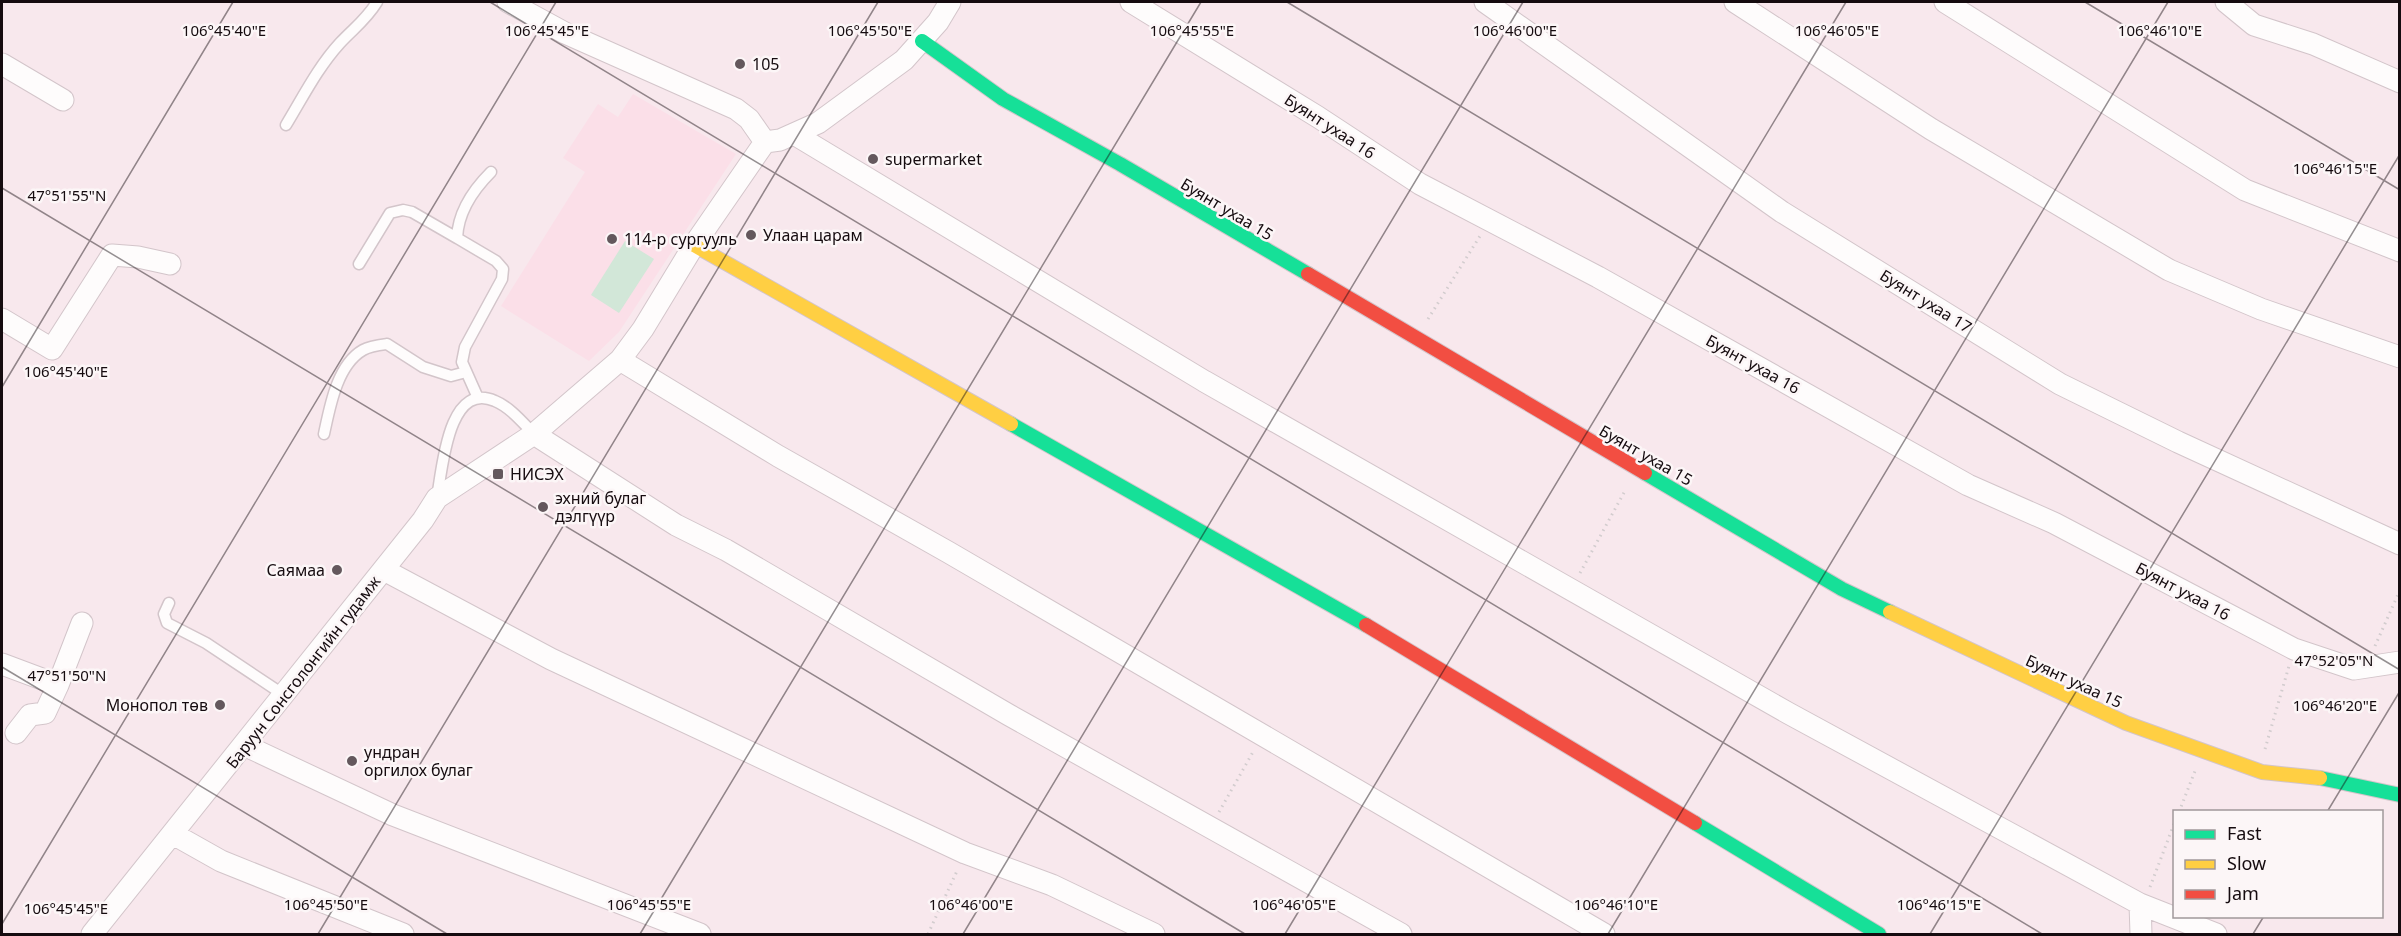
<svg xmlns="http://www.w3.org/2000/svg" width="2401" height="936" viewBox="0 0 2401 936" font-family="'Noto Sans',sans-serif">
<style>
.built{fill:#fbdfe8}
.green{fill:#d2e7d8}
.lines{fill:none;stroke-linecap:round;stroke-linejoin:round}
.lane-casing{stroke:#d3c5ca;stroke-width:13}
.street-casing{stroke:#d3c5ca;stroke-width:23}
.fast-casing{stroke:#d3c5ca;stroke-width:16}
.slow-casing{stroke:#d3c5ca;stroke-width:16}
.jam-casing{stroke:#d3c5ca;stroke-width:16}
.path{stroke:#d2ccce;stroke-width:3;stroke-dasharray:1.5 4.5;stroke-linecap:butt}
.lane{stroke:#fefcfc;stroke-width:10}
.street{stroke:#fefcfc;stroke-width:21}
.fast{stroke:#16e098;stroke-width:14}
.slow{stroke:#ffcf43;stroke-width:14}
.jam{stroke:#f24e42;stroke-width:14}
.ticks{fill:none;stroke:#150b0f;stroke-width:1.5;stroke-opacity:0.45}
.poi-dot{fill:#64585d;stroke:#fcf6f7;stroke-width:2}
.labels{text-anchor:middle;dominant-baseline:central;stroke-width:5;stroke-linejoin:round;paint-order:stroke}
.poi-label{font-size:16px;fill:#150b0f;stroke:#fcf6f7;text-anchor:start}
.street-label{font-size:16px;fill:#150b0f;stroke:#fcf6f7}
.ticks-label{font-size:15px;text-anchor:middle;fill:#150b0f;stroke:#fcf6f7;stroke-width:5;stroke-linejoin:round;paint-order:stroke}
</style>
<rect width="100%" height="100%" fill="#f8e8ed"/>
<path class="built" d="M633,94L736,154L619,332L589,361L501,306L585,172L563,158L598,104L618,117Z"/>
<path class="green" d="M625,241L654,259L619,313L591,295Z"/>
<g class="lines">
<defs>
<path id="lane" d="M286,125C303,97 318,67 340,43C354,28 366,20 377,2
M359,264L390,213L403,210L412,212L457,238
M478,398L462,362L465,347L502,279L503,269L496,261L457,238C458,213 473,190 491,172
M324,434C330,406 337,365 363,350C370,346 379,345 387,344L423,367L451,376L466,372
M437,498C442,470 448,380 495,401C510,407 523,423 534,434
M169,603L164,614L167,623L206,643L284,695"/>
<path id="street" d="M508,2L565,33L736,109L749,119L765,142
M1131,2L1318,117L1420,184L1598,277L1968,485L2054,523L2294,649L2354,669L2400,662
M1485,2L1782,212L2060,384L2178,442L2400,544
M1735,2L1931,129L2169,270L2261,309L2400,357
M1945,2L2245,190L2400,251
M2226,2L2254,25L2313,44L2400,82
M2,64L63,100
M794,134L1204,381L1788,713L2140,904L2141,934
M2,319L52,349L112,255L138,257L170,264
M620,360L778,456L948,552L1604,934
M534,434L676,525L726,550L1009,715L1401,934
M384,570L551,659L965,853L1052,885L1154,934
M2,664L58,685L82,623
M16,733L30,715L45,713L58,685
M244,745L393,815L700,934
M173,834L221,861L403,934
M2140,904L2216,934
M92,934L423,520L437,498L534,434L620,360L643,329L694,245L765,142L780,140L818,123L904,60L938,22L950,2"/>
<path id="fast" d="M922,41L1003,99L1120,164L1308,274
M1011,424L1366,625
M1645,473L1842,589L1890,612
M2320,778L2400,795
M1695,823L1879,934"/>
<path id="slow" d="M694,245L1011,424
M1890,612L2126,723L2262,772L2320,778"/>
<path id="jam" d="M1308,274L1645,473
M1366,625L1695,823"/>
</defs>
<use href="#lane" class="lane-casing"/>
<use href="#street" class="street-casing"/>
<use href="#fast" class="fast-casing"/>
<use href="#slow" class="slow-casing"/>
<use href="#jam" class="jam-casing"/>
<path class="path" d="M1428,319L1480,236
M1580,573L1626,489
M2375,646L2400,590
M2265,749L2289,666
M1219,812L1253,752
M2179,812L2195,771
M2150,887L2174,824
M928,934L957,871"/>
<use href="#lane" class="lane"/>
<use href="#street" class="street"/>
<use href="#fast" class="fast"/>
<use href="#slow" class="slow"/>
<use href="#jam" class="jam"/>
</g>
<path class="ticks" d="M490,2L2042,934M1287,2L2400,670M2085,2L2400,190M2,188L1245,934M2,387L233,2M2,667L447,934M2327,812L2400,691M2,924L556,2M318,934L878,2M640,934L1201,2M963,934L1523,2M1285,934L1846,2M1608,934L2168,2M1930,934L2400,154M2253,934L2264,916"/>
<g class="poi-dot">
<circle cx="740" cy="64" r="6"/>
<circle cx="873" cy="159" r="6"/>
<circle cx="751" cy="235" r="6"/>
<circle cx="612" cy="239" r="6"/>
<rect x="492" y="468" width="12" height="12" rx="3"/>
<circle cx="543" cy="507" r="6"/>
<circle cx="337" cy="570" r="6"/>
<circle cx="220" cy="705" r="6"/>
<circle cx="352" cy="761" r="6"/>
</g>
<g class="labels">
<g class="poi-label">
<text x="752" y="64">105</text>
<text x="885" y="159">supermarket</text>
<text x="763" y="235">Улаан царам</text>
<text x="624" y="239">114-р сургууль</text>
<text x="510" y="474">НИСЭХ</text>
<text x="555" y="498">эхний булаг<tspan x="555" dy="18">дэлгүүр</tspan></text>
<text x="325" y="570" text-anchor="end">Саямаа</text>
<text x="208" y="705" text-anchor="end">Монопол төв</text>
<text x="364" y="752">ундран<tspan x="364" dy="18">оргилох булаг</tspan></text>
</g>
<g class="street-label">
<text transform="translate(1330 126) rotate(33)">Буянт ухаа 16</text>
<text transform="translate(1227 209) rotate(31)">Буянт ухаа 15</text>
<text transform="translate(1926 301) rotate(32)">Буянт ухаа 17</text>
<text transform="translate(1753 364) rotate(29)">Буянт ухаа 16</text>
<text transform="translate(1646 455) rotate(30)">Буянт ухаа 15</text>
<text transform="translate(2183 591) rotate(28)">Буянт ухаа 16</text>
<text transform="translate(303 672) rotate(-52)">Баруун Сонсголонгийн гудамж</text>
<text transform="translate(2074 681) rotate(25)">Буянт ухаа 15</text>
</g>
</g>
<g class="ticks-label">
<text x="224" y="36">106°45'40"E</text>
<text x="547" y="36">106°45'45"E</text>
<text x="870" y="36">106°45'50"E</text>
<text x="1192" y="36">106°45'55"E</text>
<text x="1515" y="36">106°46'00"E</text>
<text x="1837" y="36">106°46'05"E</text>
<text x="2160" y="36">106°46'10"E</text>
<text x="2335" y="174">106°46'15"E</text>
<text x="67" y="201">47°51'55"N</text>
<text x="66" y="377">106°45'40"E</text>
<text x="2334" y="666">47°52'05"N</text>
<text x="67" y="681">47°51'50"N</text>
<text x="2335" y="711">106°46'20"E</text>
<text x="326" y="910">106°45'50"E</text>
<text x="649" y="910">106°45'55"E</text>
<text x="971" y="910">106°46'00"E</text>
<text x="1294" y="910">106°46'05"E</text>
<text x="1616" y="910">106°46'10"E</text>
<text x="1939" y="910">106°46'15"E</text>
<text x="66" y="914">106°45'45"E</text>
</g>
<rect width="2401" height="936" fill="none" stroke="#150b0f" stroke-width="6"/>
<rect x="2173" y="810" width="210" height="108" fill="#fcf6f7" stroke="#a0989a" stroke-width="1.5"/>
<rect x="2185" y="830" width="30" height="9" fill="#16e098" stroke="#a0989a" stroke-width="1.5"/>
<text x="2227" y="840" font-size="18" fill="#150b0f">Fast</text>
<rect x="2185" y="860" width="30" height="9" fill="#ffcf43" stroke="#a0989a" stroke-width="1.5"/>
<text x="2227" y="870" font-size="18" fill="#150b0f">Slow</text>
<rect x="2185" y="890" width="30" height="9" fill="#f24e42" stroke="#a0989a" stroke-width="1.5"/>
<text x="2227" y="900" font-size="18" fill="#150b0f">Jam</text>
</svg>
